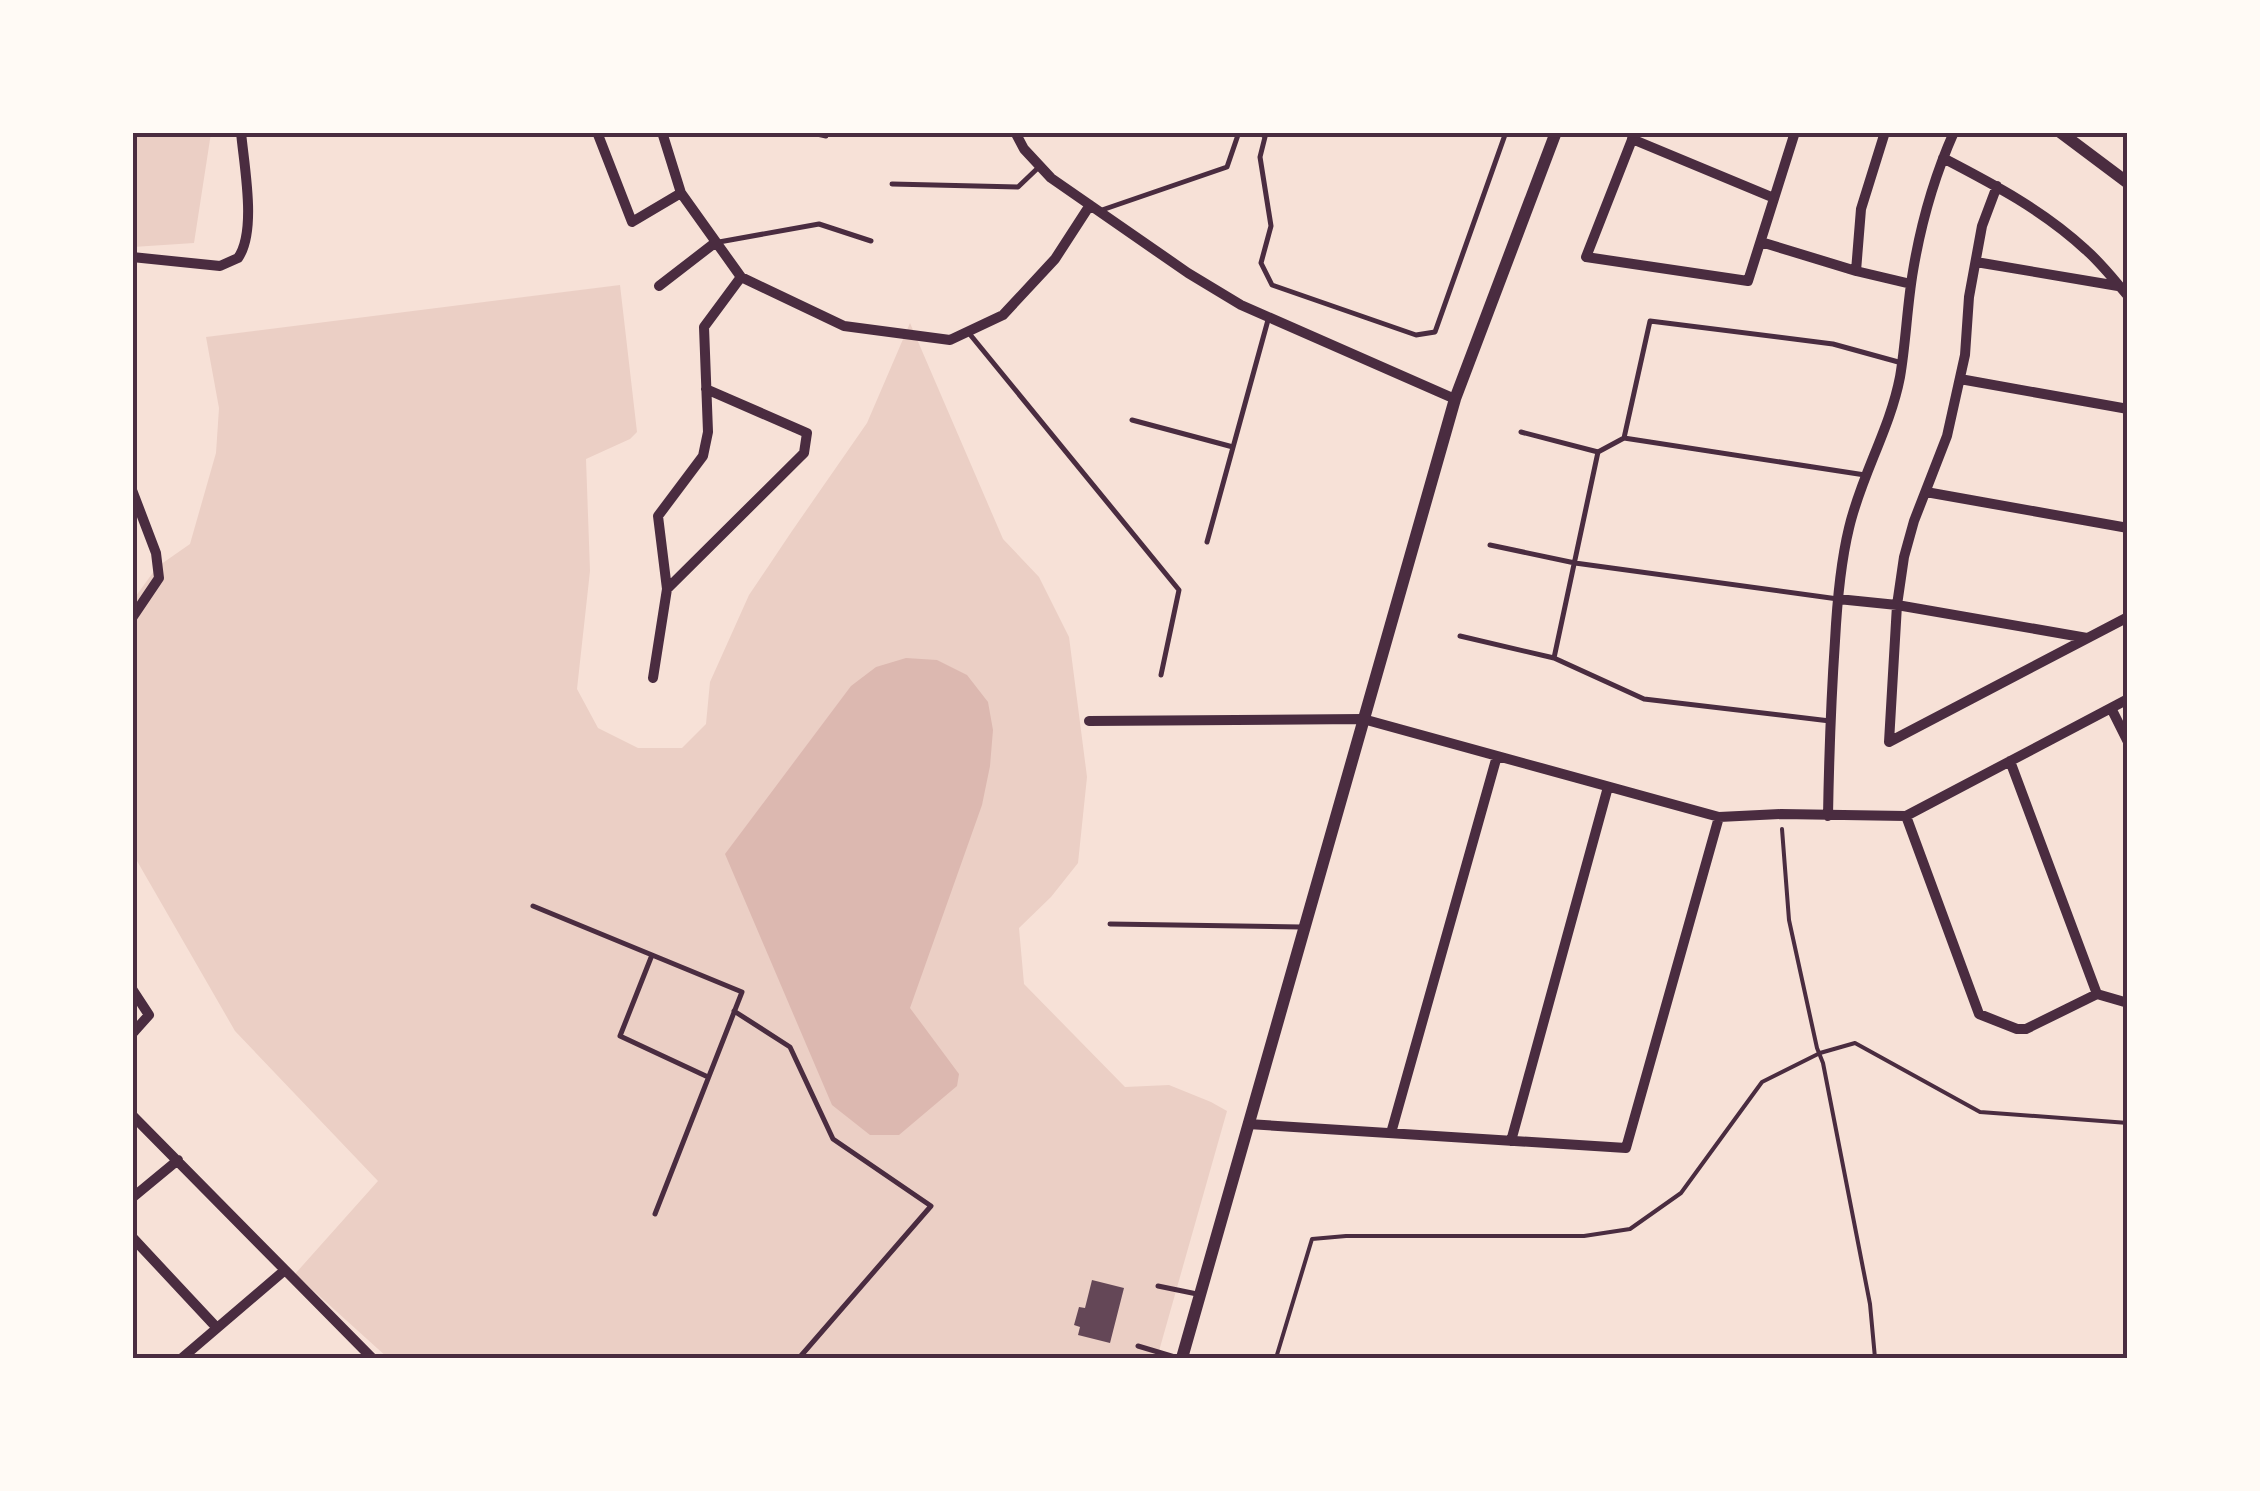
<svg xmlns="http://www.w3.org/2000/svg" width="2260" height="1491" viewBox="0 0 2260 1491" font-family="'IBM Plex Sans',sans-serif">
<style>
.green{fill:#ebcfc5}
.water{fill:#dcb8b0}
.building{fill:#644757}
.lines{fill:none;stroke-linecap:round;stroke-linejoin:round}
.path{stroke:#4a2c40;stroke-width:4}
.service{stroke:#4a2c40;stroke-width:5}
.minor{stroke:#4a2c40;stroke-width:10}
.tertiary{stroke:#4a2c40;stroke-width:12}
.neatline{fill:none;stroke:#4a2c40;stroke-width:4}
</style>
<rect width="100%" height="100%" fill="#f7e1d7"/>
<path class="green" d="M133,132L211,133L194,243L133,247Z
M620,285L637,432L630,439L586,459L590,571L577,689L598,728L638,748H682L706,724L710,682L749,595L792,531L867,423L910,323L1003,539L1039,577L1069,637L1087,777L1078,863L1051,897L1019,928L1024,984L1125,1087L1169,1085L1211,1102L1227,1111L1157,1358H388L295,1274L378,1181L235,1031L133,854V600L157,567L190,544L216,453L219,408L206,337Z"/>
<path class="water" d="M906,658L937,660L967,675L988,702L993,730L990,766L982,805L910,1008L959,1074L957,1086L899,1135H870L832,1105L725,854L851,686L876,667Z"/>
<path class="building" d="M1092,1280L1124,1288L1110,1343L1078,1335L1080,1327L1074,1325L1079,1307L1085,1308Z"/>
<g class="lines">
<path class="path" d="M1782,829L1789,920L1817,1048L1823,1063L1870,1304L1875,1358
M1276,1358L1312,1239L1346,1236H1584L1630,1229L1681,1193L1762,1082L1820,1053L1855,1043L1980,1112L2128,1123"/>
<path class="service" d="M808,132L826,136
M1260,132L1265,137L1260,157L1271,226L1261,263L1272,285L1416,335L1435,332L1506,132
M892,184L1018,187L1040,166
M1099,211L1227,167L1239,132
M719,242L819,224L871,241
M968,332L1179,590L1161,675
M1132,420L1233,447
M1521,432L1598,452
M1624,438L1865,475
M1207,542L1268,320
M1490,545L1575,563L1838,599
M1460,636L1554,658L1598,452L1624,438L1650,321L1833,344L1902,363
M1554,658L1644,699L1830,721
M533,906L742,992L655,1214
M1110,924L1301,927
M652,955L620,1036L708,1077
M734,1011L790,1047L833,1139L931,1206L799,1358
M1158,1286L1197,1294
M1138,1346L1178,1358"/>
<path class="minor" d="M597,132L632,222L681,193
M662,132L681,193L741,277L844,326L950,340L1003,315L1055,259L1090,205
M1015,132L1024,149L1051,178L1188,273L1241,305L1455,399
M1635,132L1586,257L1748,281L1795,132
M1632,139L1774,198
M1943,158C1993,184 2043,210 2086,250C2101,263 2114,280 2128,296
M1997,186L1982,226L1969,297L1965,355L1947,436L1914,521L1904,557L1897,605L1889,742L2128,617
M1761,242L1856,271L1861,209L1885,132
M132,257L220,266L238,258C257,231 244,166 241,132
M1976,262L2118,286
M1856,271L1911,284
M659,286L716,242
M1960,379L2128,409
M132,490L156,553L159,578L132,618
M1926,492L2128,528
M667,589L804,453L807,433L706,389
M1838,599L1897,605L2087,638
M653,678L667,589L658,516L703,456L708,432L704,327L741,277
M2111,708L2128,742
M1089,721L1363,719L1719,817L1781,814L1906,816L2128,699
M2010,761L2097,994
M1828,816C1829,758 1831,700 1835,641C1837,603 1840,565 1849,528C1861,476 1890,429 1900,377C1906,342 1907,306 1913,271C1921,223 1934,177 1954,132
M1906,816L1979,1014L2017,1029H2026L2097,994L2128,1003
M132,989L149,1015L132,1034
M132,1115L372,1358
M1248,1124L1626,1148L1719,817
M1391,1133L1497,756
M1511,1141L1608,787
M132,1198L178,1160
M132,1237L217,1328
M182,1358L285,1270"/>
<path class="tertiary" d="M2060,132L2128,183
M1182,1358L1455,399L1556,132"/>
</g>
<rect width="2260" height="1491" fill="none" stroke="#fffaf5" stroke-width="270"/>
<rect x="135" y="135" width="1990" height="1221" class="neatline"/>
</svg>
